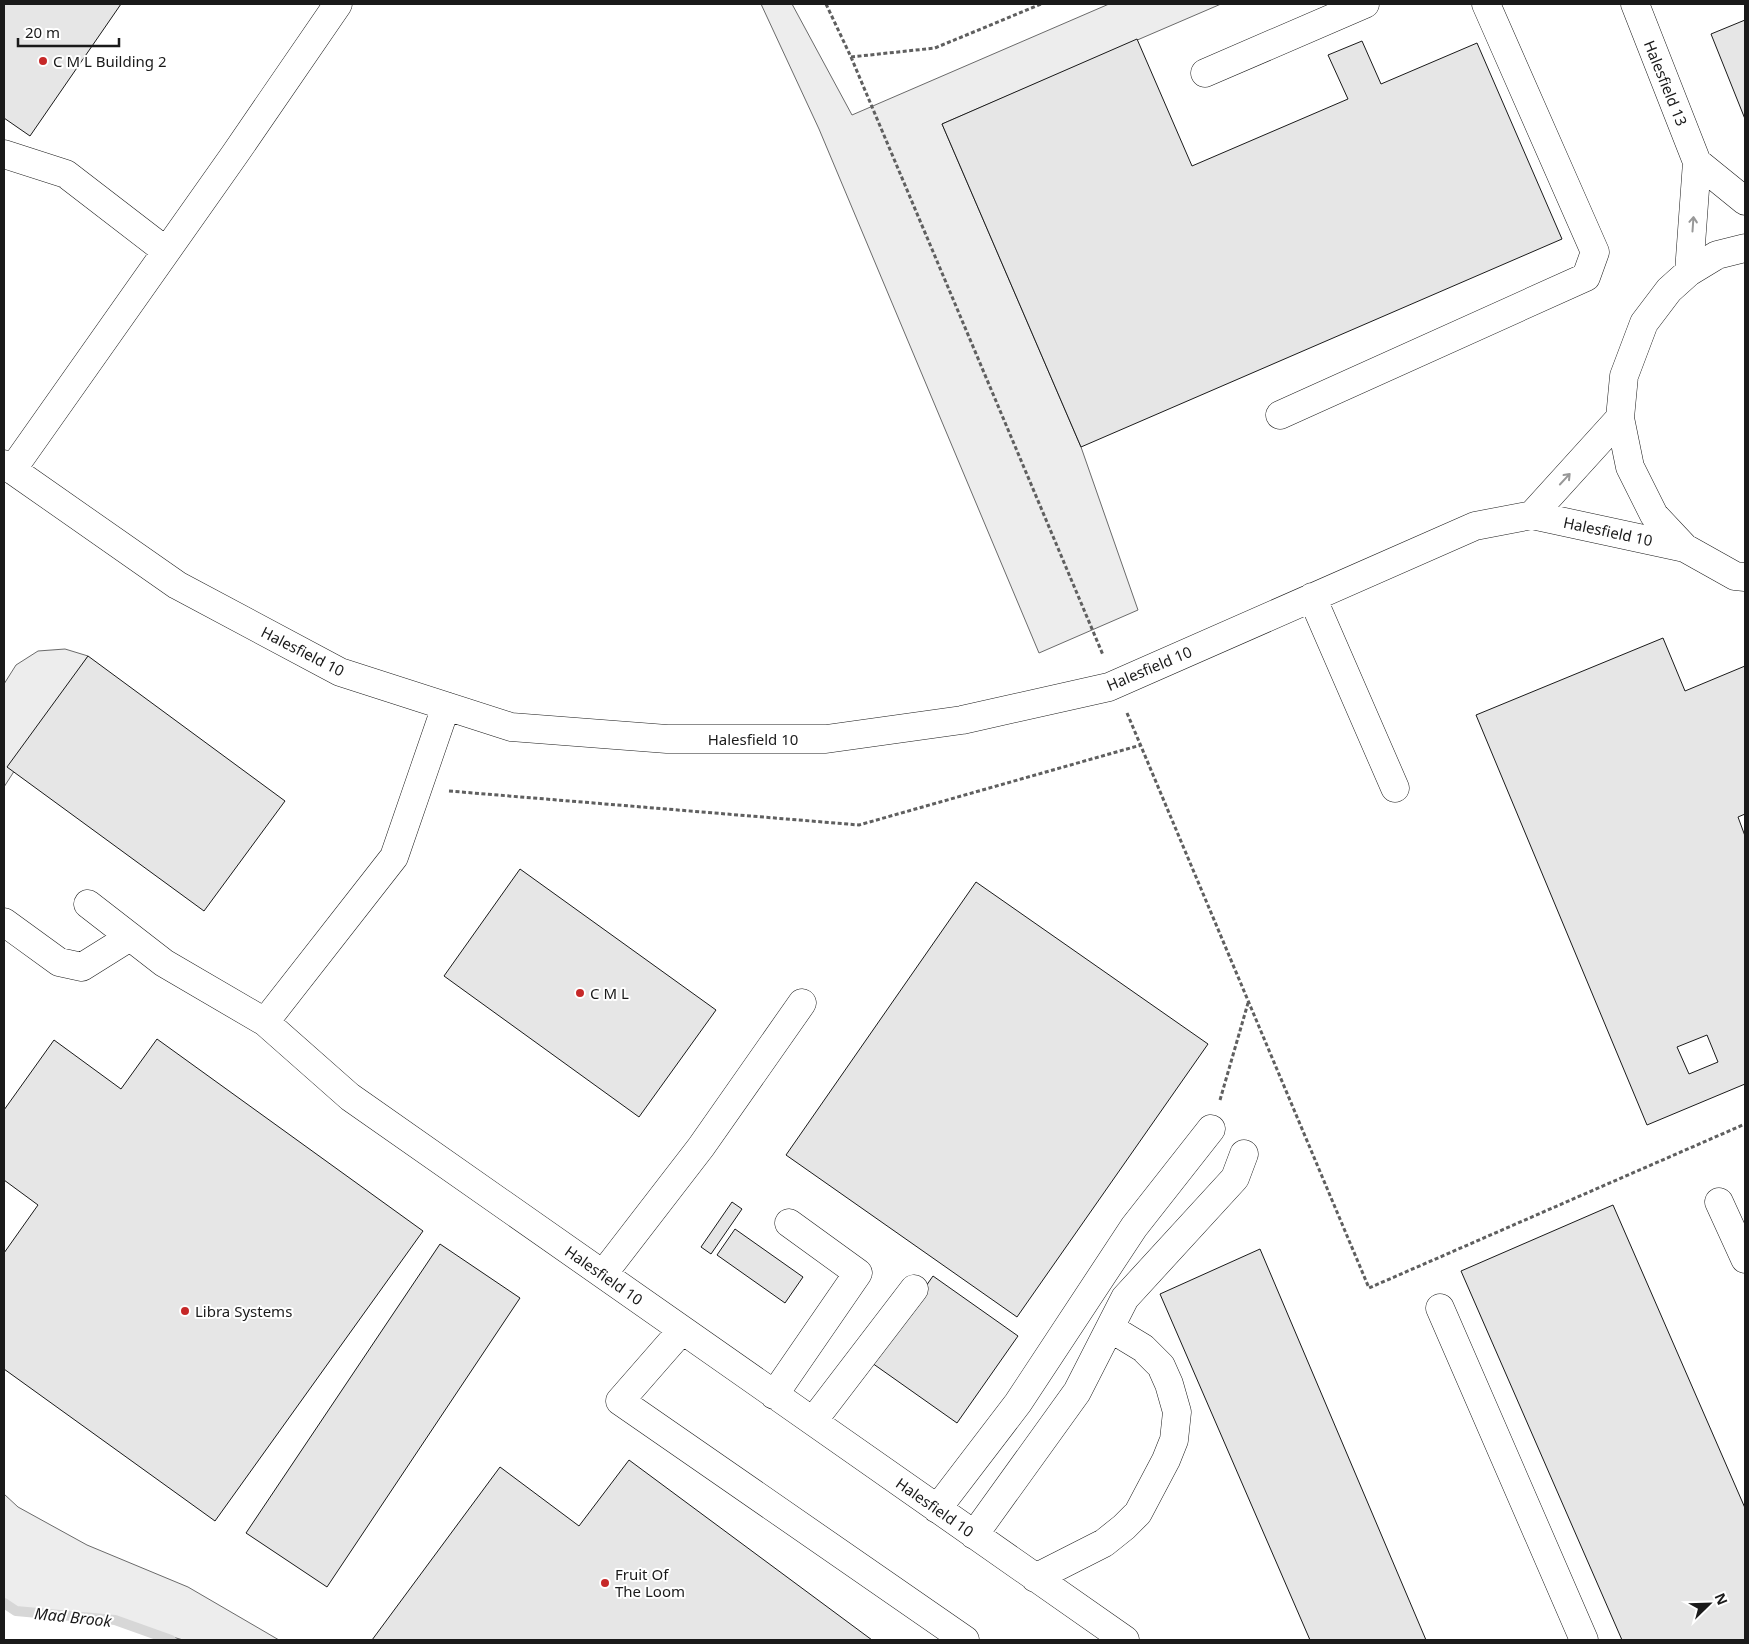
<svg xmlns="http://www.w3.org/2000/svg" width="1749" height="1644" viewBox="0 0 1749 1644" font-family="'Noto Sans',sans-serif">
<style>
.built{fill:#ededed;stroke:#6a6a6a}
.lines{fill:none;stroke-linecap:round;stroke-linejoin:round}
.stream{stroke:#d7d7d7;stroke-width:10}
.building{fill:#e6e6e6;stroke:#1a1a1a;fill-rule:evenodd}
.minor-casing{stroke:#1a1a1a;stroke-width:29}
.path{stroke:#5f5f5f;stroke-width:3;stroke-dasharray:4 2.5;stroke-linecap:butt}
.minor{stroke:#fff;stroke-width:28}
.oneway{stroke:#989898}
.poi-dot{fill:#c62828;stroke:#fff;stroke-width:2}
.labels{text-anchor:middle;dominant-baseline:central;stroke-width:4;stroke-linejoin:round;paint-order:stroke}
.poi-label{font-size:15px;fill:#1a1a1a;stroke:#fff;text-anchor:start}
.street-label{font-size:15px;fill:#1a1a1a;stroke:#fff}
.water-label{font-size:16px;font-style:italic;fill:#1a1a1a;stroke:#fff}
</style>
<rect width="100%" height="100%" fill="#fff"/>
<path class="built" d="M761,4H792L852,115L1109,4H1221L942,124L1081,447L1138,610L1039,653L819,129Z
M65,649L88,656L4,787V684L16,665L38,651Z
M4,1494L18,1507L87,1545L188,1587L279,1640H183L115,1620L16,1611L4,1603Z"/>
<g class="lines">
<path class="stream" d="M4,1603L16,1611L115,1620L171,1640"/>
</g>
<path class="building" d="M4,4H121L30,136L4,118Z
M1745,20V119L1711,34Z
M1137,39L1192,166L1348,99L1328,55L1362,41L1381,84L1477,43L1562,239L1081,447L942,124Z
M1663,638L1685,691L1745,666V814L1738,817L1745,836V1084L1647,1125L1476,715ZM1707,1035L1718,1062L1689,1074L1677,1047Z
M88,656L285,801L204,911L7,767Z
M520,869L716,1010L639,1117L444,976Z
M976,882L1208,1044L1017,1317L786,1155Z
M157,1039L423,1231L215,1521L4,1369V1253L38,1205L4,1180V1110L54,1040L121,1089Z
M732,1202L742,1209L711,1254L701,1247Z
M1613,1205L1745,1508V1640H1622L1461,1271Z
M735,1229L803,1277L785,1303L717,1255Z
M440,1244L520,1298L327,1587L246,1533Z
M1260,1249L1426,1640H1310L1160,1294Z
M933,1276L1018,1336L957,1423L872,1363Z
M629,1460L872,1640H372L500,1467L579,1526Z"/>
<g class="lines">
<defs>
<path id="minor" d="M1635,4L1697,162L1689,272
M1205,73L1365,4
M4,154L66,174L166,251
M1697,162L1745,201
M1745,248L1717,255L1689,272L1669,290L1644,323L1624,376L1620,418L1630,467L1654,515L1685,548L1735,576L1745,577
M1280,415L1586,277L1595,252L1486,4
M4,464L177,585L340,672L511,727L667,739H826L962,720L1109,687L1475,526L1532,515L1685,548
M12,470L235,154L338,4
M1532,515L1620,418
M1312,597L1395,788
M88,904L164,963L265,1022L350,1097L1125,1640
M4,922L59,962L82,967L130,937
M265,1022L394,857L446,706
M1719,1202L1745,1259
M603,1274L701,1147L802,1003
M1440,1308L1584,1640
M682,1330L620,1401L965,1640
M774,1395L858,1273L789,1223
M813,1421L914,1289
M937,1509L1018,1403L1134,1227L1211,1129
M974,1535L1077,1392L1125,1298L1235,1178L1244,1154
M1035,1578L1104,1543L1124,1527L1138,1513L1166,1460L1174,1440L1177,1412L1169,1384L1161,1366L1143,1348L1110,1328"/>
</defs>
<use href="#minor" class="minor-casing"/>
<path class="path" d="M826,4L851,57L1103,655
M851,57L935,48L1041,4
M1127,713L1369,1288L1745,1124
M449,791L859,825L1141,745
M1220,1100L1248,1003"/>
<use href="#minor" class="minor"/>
</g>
<defs><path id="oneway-shaft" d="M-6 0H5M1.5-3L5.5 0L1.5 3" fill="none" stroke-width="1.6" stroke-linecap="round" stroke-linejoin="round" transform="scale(1.25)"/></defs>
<g class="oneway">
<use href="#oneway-shaft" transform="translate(1693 224) rotate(-86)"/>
<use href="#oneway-shaft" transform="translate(1565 479) rotate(-47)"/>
</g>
<g class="poi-dot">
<circle cx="43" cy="61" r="5"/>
<circle cx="580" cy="993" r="5"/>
<circle cx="185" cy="1311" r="5"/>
<circle cx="605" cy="1583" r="5"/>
</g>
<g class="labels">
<g class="poi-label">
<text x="53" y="61">C M L Building 2</text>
<text x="590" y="993">C M L</text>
<text x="195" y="1311">Libra Systems</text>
<text x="615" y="1574">Fruit Of<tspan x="615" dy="17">The Loom</tspan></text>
</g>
<g class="street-label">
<text transform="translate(1666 83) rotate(68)">Halesfield 13</text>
<text transform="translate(1608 531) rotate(12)">Halesfield 10</text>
<text transform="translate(303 651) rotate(27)">Halesfield 10</text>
<text transform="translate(1149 668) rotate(-23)">Halesfield 10</text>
<text x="753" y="739">Halesfield 10</text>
<text transform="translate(604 1275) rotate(35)">Halesfield 10</text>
<text transform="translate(935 1507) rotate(35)">Halesfield 10</text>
</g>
<g class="water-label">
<text transform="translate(73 1617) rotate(6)">Mad Brook</text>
</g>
</g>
<rect width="1749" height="1644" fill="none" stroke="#1a1a1a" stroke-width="10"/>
<g transform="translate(1709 1604) rotate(67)" stroke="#ffffff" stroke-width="4" paint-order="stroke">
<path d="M0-4L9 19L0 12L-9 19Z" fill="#1a1a1a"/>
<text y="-8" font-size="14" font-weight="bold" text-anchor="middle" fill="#1a1a1a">N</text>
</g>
<path d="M18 38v8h101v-8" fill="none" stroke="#1a1a1a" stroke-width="2.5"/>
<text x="25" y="38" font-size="15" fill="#1a1a1a" stroke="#ffffff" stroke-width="4" paint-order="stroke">20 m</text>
</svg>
